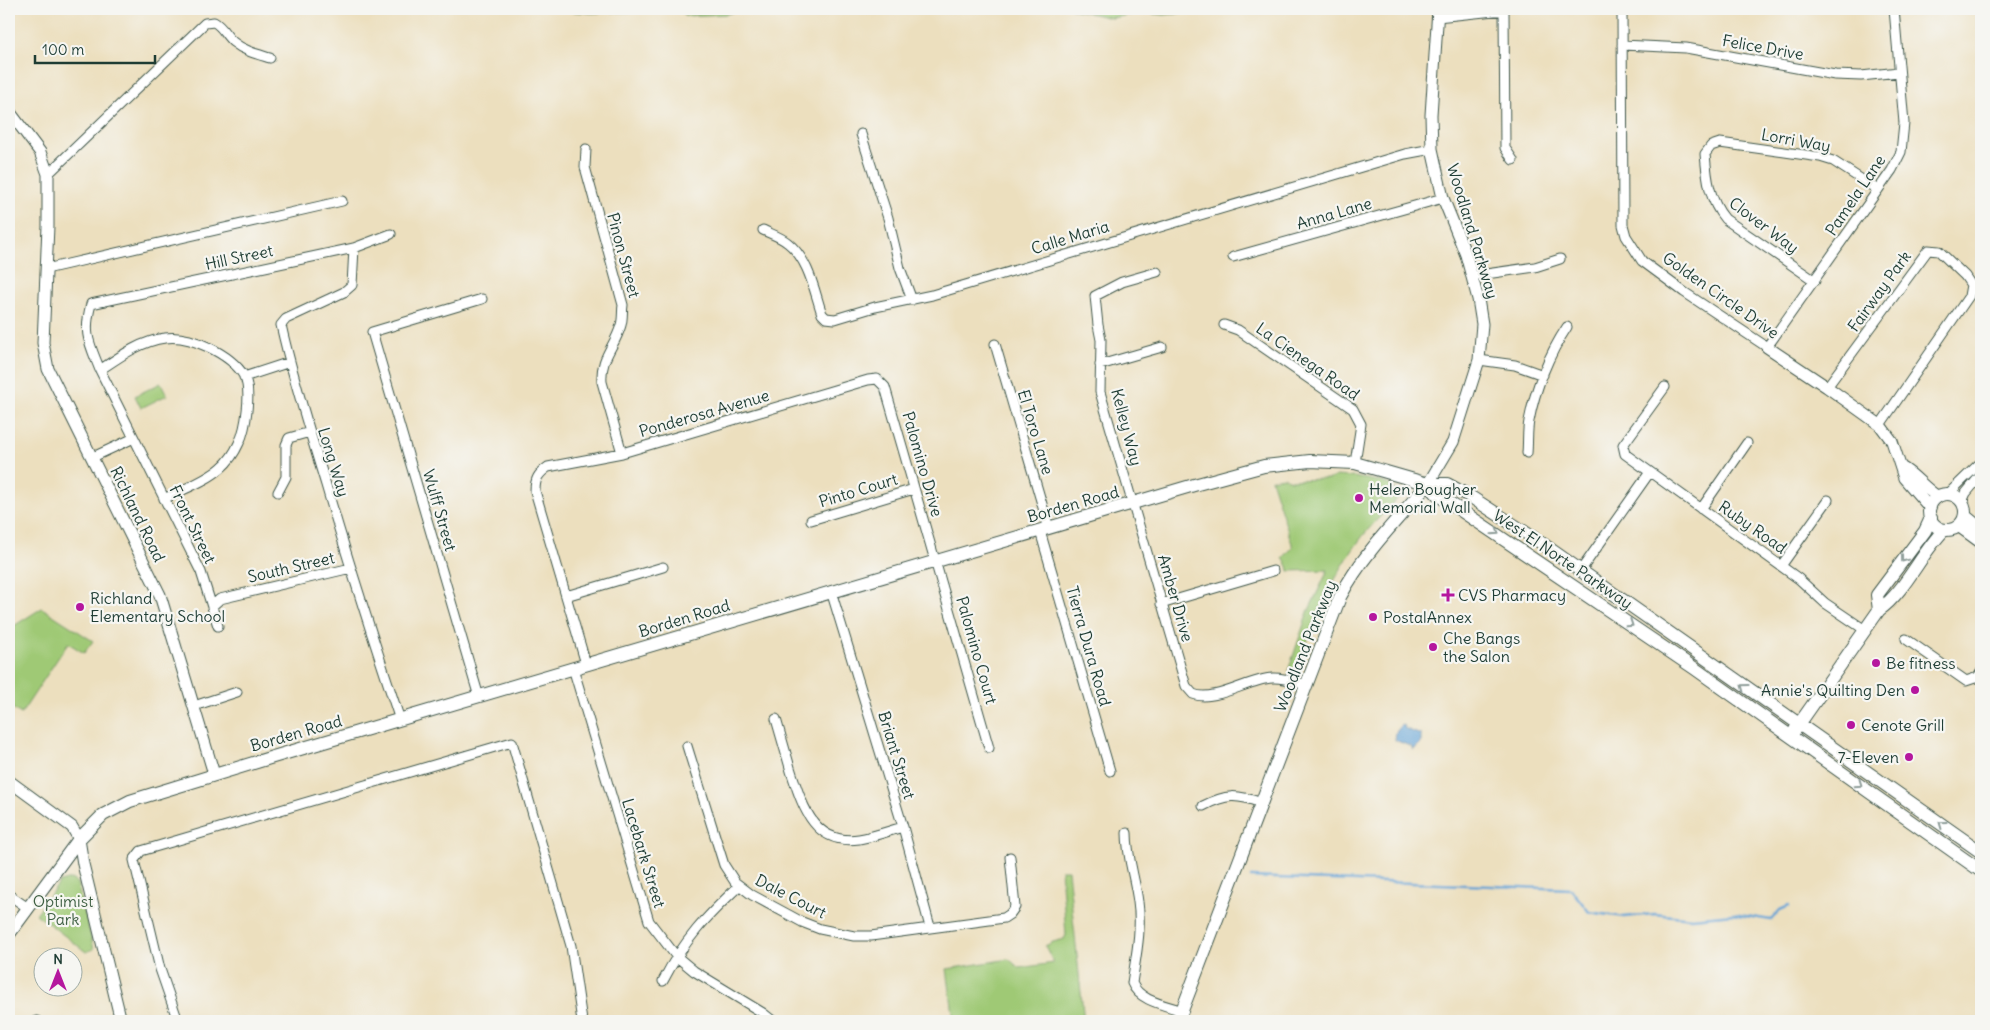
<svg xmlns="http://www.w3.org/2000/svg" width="1990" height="1030" viewBox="0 0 1990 1030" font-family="Delius,sans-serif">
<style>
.green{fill:#9fc975;stroke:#5f8354}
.water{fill:#62a2d5;stroke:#407084}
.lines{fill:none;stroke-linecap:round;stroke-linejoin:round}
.stream{stroke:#62a2d5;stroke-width:2.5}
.minor-casing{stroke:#3e5549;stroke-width:11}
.tertiary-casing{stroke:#3e5549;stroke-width:13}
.secondary-casing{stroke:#3e5549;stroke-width:14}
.minor{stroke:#fff;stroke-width:9}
.tertiary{stroke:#fff;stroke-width:11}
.secondary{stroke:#fff;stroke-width:12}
.oneway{stroke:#8f9e9a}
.poi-dot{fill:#b5179e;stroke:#f6f6f2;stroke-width:2}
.labels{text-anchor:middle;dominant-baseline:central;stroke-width:4.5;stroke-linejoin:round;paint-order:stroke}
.street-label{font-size:16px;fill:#1f3d34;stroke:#f6f6f2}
.poi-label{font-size:16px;fill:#1f3d34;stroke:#f6f6f2;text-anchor:start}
.park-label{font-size:16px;fill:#3f6044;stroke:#f6f6f2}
</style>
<rect width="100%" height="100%" fill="#f6f6f2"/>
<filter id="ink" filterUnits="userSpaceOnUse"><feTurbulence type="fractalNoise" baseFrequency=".02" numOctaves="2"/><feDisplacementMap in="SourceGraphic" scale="10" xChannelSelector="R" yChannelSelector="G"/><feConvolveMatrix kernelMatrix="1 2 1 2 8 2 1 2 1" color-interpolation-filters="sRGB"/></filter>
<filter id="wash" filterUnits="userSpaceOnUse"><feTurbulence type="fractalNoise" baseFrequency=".0096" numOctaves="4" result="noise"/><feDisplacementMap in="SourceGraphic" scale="20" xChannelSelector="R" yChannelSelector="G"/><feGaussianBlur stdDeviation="1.12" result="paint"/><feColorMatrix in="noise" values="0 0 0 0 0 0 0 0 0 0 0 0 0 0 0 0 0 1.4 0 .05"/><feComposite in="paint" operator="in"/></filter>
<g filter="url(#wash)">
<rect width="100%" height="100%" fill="#ecdfbe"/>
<path class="green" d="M540,9H669L660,11L591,13Z
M679,9H742L727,14L685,16Z
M1072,9H1196L1176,14L1164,15L1142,13L1111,18Z
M161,383L167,395L141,408L135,396Z
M1336,476C1350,477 1384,479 1394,488C1397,491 1397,494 1398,498C1385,512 1370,526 1359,541C1331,579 1314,622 1298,666L1288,671L1308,612L1328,570L1289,571L1288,566L1283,558L1293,547L1271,479L1284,477L1290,480L1330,479Z
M42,608L93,641L84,653L68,643L21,714L9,706V629Z
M1061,870H1068L1084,1021H954L947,969L1009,959L1019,968L1054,963L1045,946L1053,942L1064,939L1066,935Z
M71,879L77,883L94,949L86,952L36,914L60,882Z"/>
<path class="water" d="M1402,725L1405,726L1404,728L1421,735V742L1414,750L1412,749V747L1395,740L1396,732Z"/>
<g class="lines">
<path class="stream" d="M1251,877L1571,889L1589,912L1624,917L1654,914L1692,918L1733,914L1771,920L1780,910L1789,906"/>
</g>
</g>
<g filter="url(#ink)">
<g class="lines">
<defs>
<path id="minor" d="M1504,9L1505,148L1513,160
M1622,9L1623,225L1626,236L1642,261L1684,292L1767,347L1892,170L1901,152L1904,123L1894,9
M1437,17L1504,10
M1622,45L1686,48L1835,75L1861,76L1899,72
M861,134L888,218L900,268L912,300
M586,149L585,167L623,305C622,311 623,319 621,325C615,347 600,357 602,382L622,453
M48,174L205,23L214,22C223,27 225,35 233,42C244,51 257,54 270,58
M763,230C771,234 781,237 788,243C809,260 814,290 822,314L826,318L835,319L875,307L932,295L1405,154L1432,149
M354,248L352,285L344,292L286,319L281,325C293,379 310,432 326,485C349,564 374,642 400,720
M1233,257L1443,198
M46,269L342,201
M1157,272L1122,282L1095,296L1098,325L1101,340L1100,392L1186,686L1193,694C1214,703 1249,679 1272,678C1284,677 1295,682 1306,685
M1472,276L1535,267L1560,259
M1815,281L1725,219C1709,200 1707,178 1705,154L1711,146L1720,143L1820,157L1833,161L1878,190
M1224,325L1238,330L1353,409L1361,424L1355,463
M995,344L1049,528
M1479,360L1515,365L1543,375
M1100,365L1162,347
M100,370C119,357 141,341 165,338C189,334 231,354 244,376C252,390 246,429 239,443C235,452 228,462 221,468C205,482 183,489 164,499
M244,377L290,362
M1665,387L1623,445L1625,454L1799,579L1825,603L1865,630
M1827,387L1928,250L1939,251L1965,276L1971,285L1969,296L1880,425
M1527,453C1528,443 1527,431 1529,421C1535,389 1549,354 1567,327
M93,457L134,438
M278,492L286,477V445L289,438L310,432
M1948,494L1978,465L1981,464
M1962,502L1966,493L1981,475
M1701,509L1747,443
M811,520L914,489
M1040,531L1110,771
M1781,566L1828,500
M1581,570L1650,472
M831,591L903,827L930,927
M566,596L663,567
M1161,604L1273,571
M212,606L220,599L351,568
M218,626L201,572L100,370C89,342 83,334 91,304L354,248L391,234
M1906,639L1966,681L1978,677L1981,672
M586,664L535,491C535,479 538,474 548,467L622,453L868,380L877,379L885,387L989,748
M573,668L649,921L676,956L694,971L763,1013L773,1021
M479,697L372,332L482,299
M194,706L237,692
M776,719C781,736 786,754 791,771C802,804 813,846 859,839C873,837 889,831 903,827
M687,746L724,865L735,882L752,895L802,922L820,929L854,936H871L1004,918L1010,914L1015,907L1010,857
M1203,806C1226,794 1237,794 1261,803
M1127,833C1127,857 1135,878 1138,902C1142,929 1136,956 1132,983C1139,1001 1165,1005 1183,1011
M9,895L28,908
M663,981C684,940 706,917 739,886
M36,1021H37
M178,1021L160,969L134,860L141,851L512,742L571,946L582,1021"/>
<path id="tertiary" d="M9,111L40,152L48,174V226L43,343L48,369L160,595L214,774
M1767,347L1827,387L1880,425L1892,441L1904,478L1930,508
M1901,467C1915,475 1924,488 1938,497
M1428,484L1453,442L1479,360L1482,324L1478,299L1466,255L1443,198L1432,149L1431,115L1438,9
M9,781L72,827L79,839L83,864L121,1021"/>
<path id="secondary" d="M1428,484L1438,495L1694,668L1981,871
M1929 512a18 18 0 1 1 36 0a18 18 0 1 1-36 0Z
M1965,516L1981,529
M1959,526L1981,542
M1879,610L1877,595L1925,531L1931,518
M1795,730L1879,610C1905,592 1921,553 1944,530
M9,934L79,839L103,815L130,801L273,757L1194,485L1264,466L1310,461L1355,463L1428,484H1447L1471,497L1540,542L1981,852
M1178,1021L1340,597C1362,555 1397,520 1428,484"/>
</defs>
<use href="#minor" class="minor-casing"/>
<use href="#tertiary" class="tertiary-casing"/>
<use href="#secondary" class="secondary-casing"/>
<use href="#minor" class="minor"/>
<use href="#tertiary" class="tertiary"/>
<use href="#secondary" class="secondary"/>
</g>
<defs><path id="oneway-chevron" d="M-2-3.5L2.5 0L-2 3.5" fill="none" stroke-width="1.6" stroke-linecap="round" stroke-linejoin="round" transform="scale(1.25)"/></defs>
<g class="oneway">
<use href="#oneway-chevron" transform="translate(1496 532) rotate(34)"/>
<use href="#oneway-chevron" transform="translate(1904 559) rotate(127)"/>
<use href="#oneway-chevron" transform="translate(1630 624) rotate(34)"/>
<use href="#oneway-chevron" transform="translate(1744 687) rotate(-144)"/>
<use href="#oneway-chevron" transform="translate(1859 784) rotate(35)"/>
<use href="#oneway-chevron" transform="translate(1942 824) rotate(-144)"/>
</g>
</g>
<g class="poi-dot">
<circle cx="1359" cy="498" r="5"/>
<path d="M1445.5 587.5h5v5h5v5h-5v5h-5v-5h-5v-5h5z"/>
<circle cx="80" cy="607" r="5"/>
<circle cx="1373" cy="617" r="5"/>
<circle cx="1433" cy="647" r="5"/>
<circle cx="1876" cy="663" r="5"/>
<circle cx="1915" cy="690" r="5"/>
<circle cx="1851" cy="725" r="5"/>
<circle cx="1909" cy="757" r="5"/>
</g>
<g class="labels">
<g class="street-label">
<text transform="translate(1763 47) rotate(10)">Felice Drive</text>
<text transform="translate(1796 140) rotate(10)">Lorri Way</text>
<text transform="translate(1855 195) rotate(-56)">Pamela Lane</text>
<text transform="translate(1334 213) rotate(-16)">Anna Lane</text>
<text transform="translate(1764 225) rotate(37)">Clover Way</text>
<text transform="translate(1473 231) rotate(73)">Woodland Parkway</text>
<text transform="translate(1070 237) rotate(-17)">Calle Maria</text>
<text transform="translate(624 255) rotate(75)">Pinon Street</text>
<text transform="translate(239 257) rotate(-12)">Hill Street</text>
<text transform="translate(1879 291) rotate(-54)">Fairway Park</text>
<text transform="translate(1721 295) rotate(35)">Golden Circle Drive</text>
<text transform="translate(1308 361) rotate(35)">La Cienega Road</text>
<text transform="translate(704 413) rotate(-16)">Ponderosa Avenue</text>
<text transform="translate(1127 427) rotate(75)">Kelley Way</text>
<text transform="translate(1036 432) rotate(73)">El Toro Lane</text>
<text transform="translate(334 462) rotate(73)">Long Way</text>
<text transform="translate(923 464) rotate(74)">Palomino Drive</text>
<text transform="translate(858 490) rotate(-17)">Pinto Court</text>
<text transform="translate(1073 504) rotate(-16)">Borden Road</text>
<text transform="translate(440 510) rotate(74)">Wulff Street</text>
<text transform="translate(138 514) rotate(64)">Richland Road</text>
<text transform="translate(193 524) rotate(64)">Front Street</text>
<text transform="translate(1753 527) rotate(35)">Ruby Road</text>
<text transform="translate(1563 559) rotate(34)">West El Norte Parkway</text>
<text transform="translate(291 567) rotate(-13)">South Street</text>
<text transform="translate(1176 598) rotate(74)">Amber Drive</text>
<text transform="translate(684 618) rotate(-17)">Borden Road</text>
<text transform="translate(1089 646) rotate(74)">Tierra Dura Road</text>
<text transform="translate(1305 646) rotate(-68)">Woodland Parkway</text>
<text transform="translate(977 650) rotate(74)">Palomino Court</text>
<text transform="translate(296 733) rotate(-16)">Borden Road</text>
<text transform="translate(897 755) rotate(73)">Briant Street</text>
<text transform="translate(644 853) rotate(73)">Lacebark Street</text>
<text transform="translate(791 896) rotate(27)">Dale Court</text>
</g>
<g class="poi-label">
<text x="1369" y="489">Helen Bougher<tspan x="1369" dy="18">Memorial Wall</tspan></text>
<text x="1458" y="595">CVS Pharmacy</text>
<text x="90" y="598">Richland<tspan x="90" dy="18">Elementary School</tspan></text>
<text x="1383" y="617">PostalAnnex</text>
<text x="1443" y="638">Che Bangs<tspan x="1443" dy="18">the Salon</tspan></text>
<text x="1886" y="663">Be fitness</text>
<text x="1905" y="690" text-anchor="end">Annie's Quilting Den</text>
<text x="1861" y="725">Cenote Grill</text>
<text x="1899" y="757" text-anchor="end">7-Eleven</text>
</g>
<g class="park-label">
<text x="63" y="901">Optimist<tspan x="63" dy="18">Park</tspan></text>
</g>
</g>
<rect width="1990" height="1030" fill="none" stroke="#f6f6f2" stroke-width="30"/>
<g transform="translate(58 972)"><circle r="24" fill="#f6f6f2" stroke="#a0aca6"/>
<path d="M0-4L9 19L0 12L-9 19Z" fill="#b5179e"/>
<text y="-8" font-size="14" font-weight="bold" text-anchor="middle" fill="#1f3d34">N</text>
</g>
<path d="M35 55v8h120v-8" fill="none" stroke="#1f3d34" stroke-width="2.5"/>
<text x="42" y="55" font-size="15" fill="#1f3d34" stroke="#f6f6f2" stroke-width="4" paint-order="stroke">100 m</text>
</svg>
